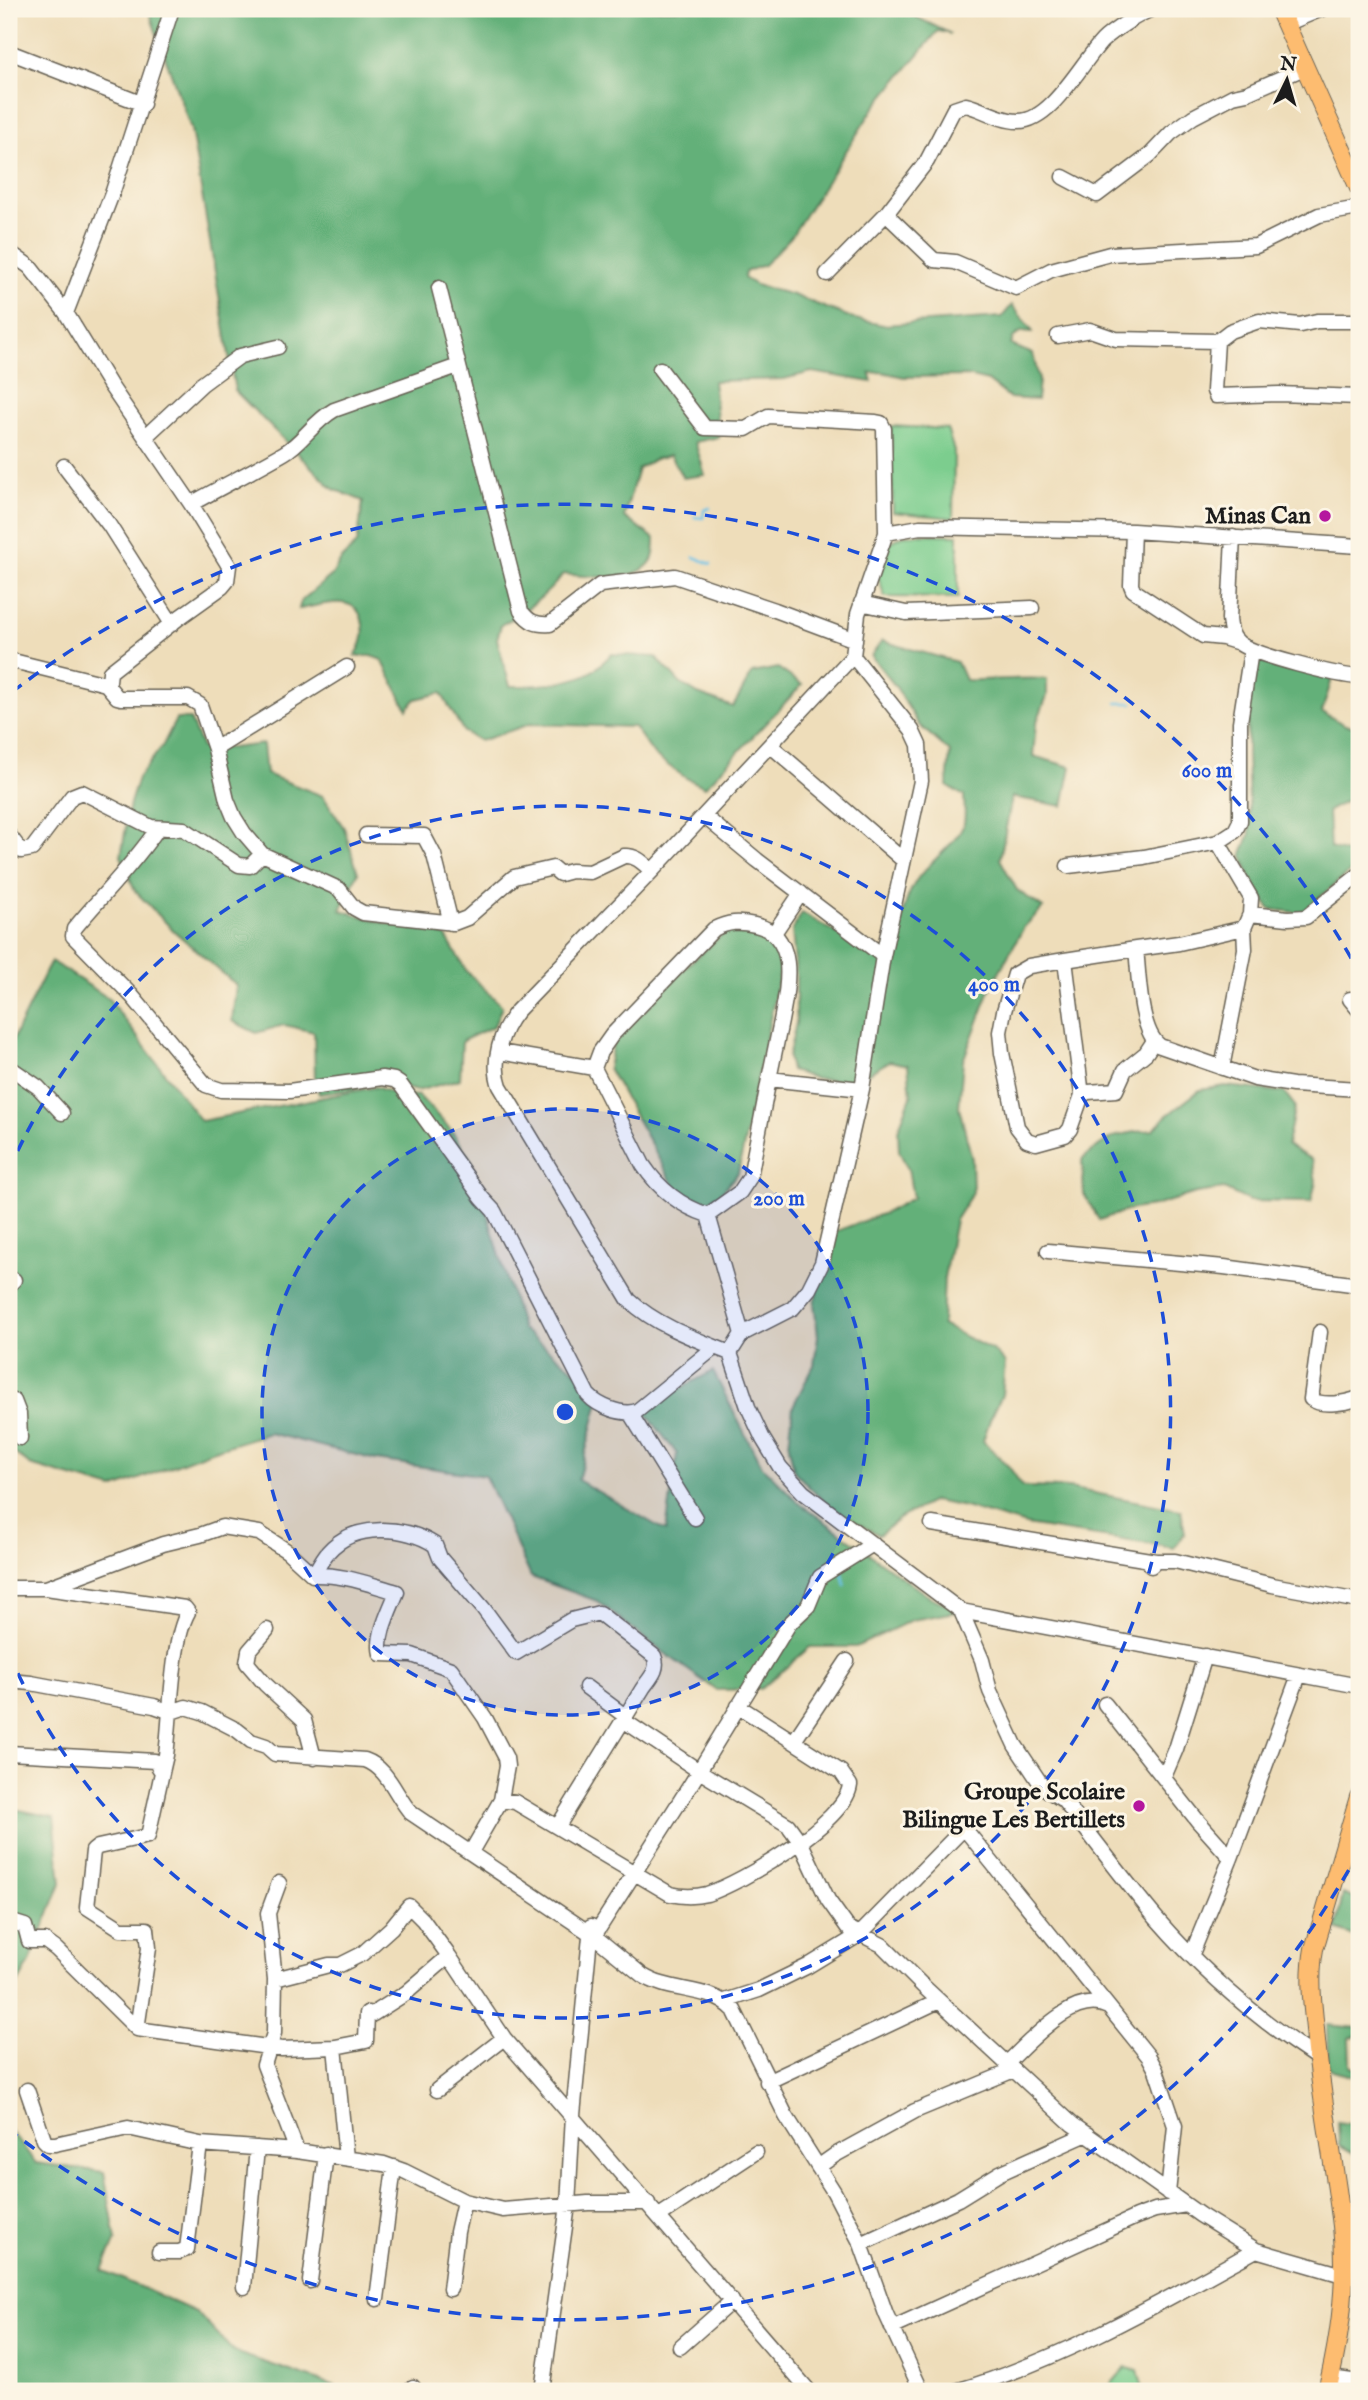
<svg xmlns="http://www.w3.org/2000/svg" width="1368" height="2400" viewBox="0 0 1368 2400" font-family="'IM FELL English',serif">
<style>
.green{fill:#7bcd8e;stroke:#4c7455;stroke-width:2}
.forest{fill:#64b079;stroke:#40664a;stroke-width:2}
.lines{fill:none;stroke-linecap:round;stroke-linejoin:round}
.stream{stroke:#68c1e5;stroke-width:2.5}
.minor-casing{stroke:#666053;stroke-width:17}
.major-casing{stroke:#666053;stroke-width:20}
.minor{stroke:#fff;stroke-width:14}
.major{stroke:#fdbc70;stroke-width:18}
.ring{fill:none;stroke:#1d4ed8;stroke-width:3.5;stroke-dasharray:12 9}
.poi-dot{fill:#b5179e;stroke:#fcf5e5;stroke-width:2.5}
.labels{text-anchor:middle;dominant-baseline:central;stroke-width:6;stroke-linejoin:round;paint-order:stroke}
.poi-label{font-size:24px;font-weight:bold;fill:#1c1c1c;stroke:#fcf5e5;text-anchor:end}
.centre{fill:#1d4ed8;stroke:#fcf5e5;stroke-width:3.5}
.ring-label{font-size:21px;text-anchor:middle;font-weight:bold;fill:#1d4ed8;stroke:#fcf5e5;stroke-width:6;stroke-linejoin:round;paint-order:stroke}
</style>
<rect width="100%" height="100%" fill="#fcf5e5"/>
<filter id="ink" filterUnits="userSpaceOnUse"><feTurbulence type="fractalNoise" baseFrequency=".0143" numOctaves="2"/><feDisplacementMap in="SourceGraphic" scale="14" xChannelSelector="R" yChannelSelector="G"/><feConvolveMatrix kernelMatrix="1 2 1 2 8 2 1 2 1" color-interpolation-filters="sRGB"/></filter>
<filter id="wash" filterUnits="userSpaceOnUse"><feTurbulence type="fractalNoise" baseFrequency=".00686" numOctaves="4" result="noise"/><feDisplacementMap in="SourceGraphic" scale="28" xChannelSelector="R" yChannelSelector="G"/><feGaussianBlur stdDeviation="1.57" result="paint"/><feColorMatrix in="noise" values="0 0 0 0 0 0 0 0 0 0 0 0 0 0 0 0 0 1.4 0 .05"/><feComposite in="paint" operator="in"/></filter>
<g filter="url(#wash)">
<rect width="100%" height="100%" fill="#eeddba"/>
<path class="green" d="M891,426L947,429L954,451L953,518L893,512Z
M917,534L958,535V598L885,597L878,577L891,542L902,536Z
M1125,2368L1138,2370L1142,2386L1138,2391H1105Z"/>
<path class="forest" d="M9,9H20L15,14L9,134Z
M148,9H900L951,34L938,31L873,109L791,237L764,265L745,272L744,278L756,285L793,295L855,319L883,325L1002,317L1012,305L1033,332L1022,331L1013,338L1011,345L1033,354L1039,380L1037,400L1010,398L988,381L967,376L904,377L882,372L870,373L872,382L812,372L784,379L713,381L719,437L695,442L705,475L683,478L670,455L655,459L638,469L624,517L655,539C655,545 655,555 652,560C637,585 587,576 563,574C546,597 525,611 501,625L497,639L510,686C533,686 571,684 591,672C599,667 606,659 612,654L656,657L680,683L698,694L733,707L752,673L778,668L802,685L705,787L686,778L655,756L634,727L530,724L480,741L464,732L441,693L416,699L407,709L382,660L371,656H355C361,647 365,635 363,625C359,591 323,605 299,609L301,601L332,575L342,558L357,544L363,501L333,489L235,391L191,129Z
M882,641L957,662L965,680C993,681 1019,677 1047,679V696L1036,724L1033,756L1071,767L1063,806L1012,797L1000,859L1017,890L1043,908L1024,927L992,985L963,1061L959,1107L972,1159L973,1192L955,1220L944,1278L942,1325L994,1351L1005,1363L1002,1395L990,1420L983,1441L1009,1467L1023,1487L1069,1488L1181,1510L1185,1533L1174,1548L1026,1525L961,1506L933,1501L900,1518L879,1535L844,1516L817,1495L794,1471L789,1446L793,1406L814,1365L818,1336L814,1303L834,1232L887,1212L913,1198L908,1169L899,1151L898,1130L911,1096L908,1065L890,1061L855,1081L817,1079L791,1071L788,1057L796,1023V976L792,930L802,913L845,938L864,953L891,956C901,931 902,900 918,878C929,862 959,842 964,823C966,815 964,804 964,796L947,786L950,752L919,725L896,687L871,656Z
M1255,660L1332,679L1322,712L1345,725L1359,727V766L1356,796L1328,811L1330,848L1355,855L1352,870L1301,913L1270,909L1252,882L1242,854L1250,833L1247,753L1248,700Z
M176,719H190L202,748H231L263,744L266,774L323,796L344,828L358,873L341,910L385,923L445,935L467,972L502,1006L494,1026L462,1041L460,1079L417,1091L380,1082L348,1090L319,1094L315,1081L314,1032L284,1025L256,1033L232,1021L236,985L174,931L135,891L121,856L130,803L138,778L163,745Z
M730,928C760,930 769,933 782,962L738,1173L720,1194L703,1205L678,1193L608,1068L613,1043L691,962Z
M51,961L108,998L201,1121L376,1087L395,1094L419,1096L452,1131L471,1160L522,1329L602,1391L578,1480L666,1531L677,1454L642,1408L713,1371L761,1465L799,1503L928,1596L961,1611L912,1620L856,1647H810L761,1689L716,1690L652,1644L597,1601L531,1577L485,1476L376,1460L269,1433L211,1451L113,1489L30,1465L9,1449V1047Z
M1225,1086L1284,1092L1295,1106L1287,1145L1312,1160L1316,1181L1311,1202L1249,1201L1224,1189L1196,1193L1154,1206L1132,1209L1099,1220L1084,1194L1082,1160C1108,1135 1120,1133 1154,1130L1165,1117L1200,1090Z
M9,1808L54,1817L61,1883L29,1964L9,1999Z
M1359,1831V1873L1350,1874L1348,1870Z
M1343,1894L1359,1901V1938L1336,1929Z
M1327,2025L1358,2028L1357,2035L1349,2038L1350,2065L1352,2067H1359V2086L1352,2076L1332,2071L1328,2067Z
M1338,2122L1359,2125V2157L1339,2146Z
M9,2129L36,2163L104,2172L116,2240L102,2270L196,2312L234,2352L335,2386L334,2391H9Z"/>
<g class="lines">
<path class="stream" d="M694,517L703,518L704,510L710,508
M694,557L711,564
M1117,703H1133
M842,1572L845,1585"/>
</g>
</g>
<g filter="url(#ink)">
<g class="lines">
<defs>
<path id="minor" d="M1153,9C1140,13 1112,31 1102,41C1082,62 1051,122 1018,121C1000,121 983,109 966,105L954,109L927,161L886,214L934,260L955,262L1016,288L1051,270L1110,254L1256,246L1319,215L1359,208
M1286,24L1322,9
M9,52L143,104
M1063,177L1097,195L1150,155L1171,133L1193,117L1233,96L1247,93L1304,68
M9,252L30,267L66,313L110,385L191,504L229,566L227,581L222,587L180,617L110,672L109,681L106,684
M827,274L886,214
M439,288L521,611C529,622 536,625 550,624L600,585L675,576L775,610L855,640
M66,313L113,191L172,9
M1058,336L1090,330L1116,339L1217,341L1230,331L1259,321L1300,325L1317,321H1359
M1217,341L1214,391L1216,396L1279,394L1359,397
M660,369L705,428L746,429L768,416L876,422L881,423L884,429L886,533L858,614L853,656L652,871L517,1011C501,1031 491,1061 500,1086L629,1300C657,1326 695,1339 730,1353
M145,437L202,384L240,356L278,347
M64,466L109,525L172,624
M191,504C221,487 253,471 284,453C302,443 313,422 334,410L458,366
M1133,531L1131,585L1133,590L1203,636L1223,638L1236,642
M886,533L920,527L1133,531L1359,546
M1233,537L1229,619C1230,628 1231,637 1239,643C1253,655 1339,676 1359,677
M861,603L906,613L1032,608
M853,656L912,730L919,745L921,781L883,956L862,1089L822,1263L809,1289L793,1308L742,1334L730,1353L748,1407L763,1439L780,1467L803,1492L961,1611L1359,1686
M9,660L106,684L117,697L121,698H188L200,705L215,749L227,800L234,817L244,833L262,854L339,889L354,908L363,913L454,923L467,918L514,877L553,868L560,874L571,871L590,872L624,856C636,855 643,863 652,871
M770,745L903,860
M215,749L347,667
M704,816L757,860L883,956
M158,828C133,865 102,895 74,929L73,936L132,996L206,1085L221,1090L289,1091L382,1078L394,1080L400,1084L482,1198L494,1211L588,1395C598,1406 622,1416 637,1411L715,1347
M9,835L21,851L32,849L72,796L82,792L151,827L184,829L239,865L250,866L262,854
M366,835L424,836L434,855L451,923
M1068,866L1144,857L1218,842L1235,831L1240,821V722L1251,651
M1250,914L1288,918L1306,917L1359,875
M774,933L801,893
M1136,949C1139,974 1139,1031 1160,1046L1255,1079L1293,1085L1359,1089
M1065,960L1082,1095L1070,1129L1065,1135L1036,1143L1027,1140L1017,1127L1002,1053L1000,1032L1004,1011L1015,974L1029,966L1065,960L1136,949L1179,943L1244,928L1250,914L1251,898L1218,842
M1350,999L1359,1010
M499,1052L594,1068
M9,1067L38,1087L62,1113
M1222,1068L1245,949L1244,928
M769,1079C773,1060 777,1041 781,1021C787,989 800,935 755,925C739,921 728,922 714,929L612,1035L600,1052L594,1068L643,1165C659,1189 680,1206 708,1215L740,1192L750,1177L769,1079L862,1089
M1082,1095L1088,1092L1116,1090L1125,1070L1146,1053L1154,1041
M708,1215L742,1334
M1048,1251L1224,1267L1359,1285
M9,1285L14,1280
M1320,1332L1311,1399C1322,1407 1346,1403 1359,1398
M9,1400L14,1401L19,1414L20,1438
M630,1413L695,1518
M932,1524L1156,1561
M1151,1566L1156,1561H1175L1272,1585L1359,1601
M313,1575C318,1568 322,1559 328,1552C354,1522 405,1526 435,1545L440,1558L483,1608L516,1653L571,1620L599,1613L654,1656C660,1669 650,1678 643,1688L558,1826
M313,1575C343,1574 368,1584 397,1592C390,1610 376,1636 381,1654L412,1655L451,1669L485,1718L506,1758L507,1766L501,1800L471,1852
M9,1588H46L178,1607L185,1608L188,1612C171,1642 171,1718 166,1755L163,1768L160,1769L155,1761L9,1753
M46,1588L163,1544L200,1535L222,1527L259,1533L287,1551L313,1575
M961,1611L982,1660L990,1691L1015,1745L1043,1787L1063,1800C1094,1839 1124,1880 1156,1918C1203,1972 1257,2019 1317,2058
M267,1630L249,1651L247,1663L265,1684L304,1720L314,1758
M9,1681L31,1683L154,1706L171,1712L186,1707L202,1712L237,1730L251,1741L266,1746L275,1754L365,1760C388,1768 395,1795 411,1813L594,1936L642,1975C671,1994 709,1985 734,2010L786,2116L834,2192L861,2244L886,2314L920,2388L924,2391
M586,1687L625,1716
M1105,1704L1197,1820L1231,1858
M623,1720L699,1771L788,1825L801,1843L828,1900L848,1928L882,1945L923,1986L1072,2124L1200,2215L1256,2250L1343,2275
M794,1741L847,1661
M1164,1777L1176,1749L1205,1656
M501,1800L515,1802L670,1894C683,1897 695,1897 707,1894C741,1883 846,1822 850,1785L841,1772L738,1706
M279,1883L268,1913L275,1979L274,2033L264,2065L297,2151
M9,1921L25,1926L29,1941H45L56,1949L137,2029L282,2049L335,2047L366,2041L367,2013L373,2014L406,1993L449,1956
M594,1936L691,1784L789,1624L808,1606L820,1577L873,1544
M1191,1956L1231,1858L1299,1675
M275,1979L329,1965H340L362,1954L391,1928L409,1906L423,1920L449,1956L504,2038L809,2391
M725,2001L759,1990L808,1966L859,1935L964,1828L1149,2057L1156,2070L1175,2126L1168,2193
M137,2029L149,1948L147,1929H121L87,1907L93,1851L98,1847L148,1836L163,1768
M335,2047L346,2158
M1006,2064C1029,2043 1074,1989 1108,2007
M767,2082L939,2001
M27,2090L44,2140L48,2144H55L128,2128L200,2144L297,2151L384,2164L404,2171L464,2201L503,2210L588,2203H648
M437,2090L504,2038
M818,2167L835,2155L915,2111L1014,2070
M659,2216L756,2152
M1342,2229L1359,2231
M861,2244L958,2199L1000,2173L1087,2134
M159,2252H179L187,2249L200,2144
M310,2281L326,2154
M244,2287L257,2148
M450,2289L457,2232L464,2201
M377,2299L394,2167
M892,2328L1136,2217L1155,2210L1186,2205
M680,2347L732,2301
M1330,2378L1359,2382
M413,2387L416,2391
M542,2391L568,2205L573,2115L591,1926
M956,2391C1062,2360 1160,2303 1256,2250"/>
<path id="major" d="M1279,9L1359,188
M1327,2391C1340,2338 1348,2280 1342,2226C1334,2160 1320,2095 1315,2029C1312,2002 1309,1976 1314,1949L1359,1797"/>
</defs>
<use href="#minor" class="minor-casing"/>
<use href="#major" class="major-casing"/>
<use href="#minor" class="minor"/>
<use href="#major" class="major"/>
</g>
</g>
<circle cx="565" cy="1412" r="303" fill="#1d4ed8" fill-opacity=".12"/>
<g class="ring">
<circle cx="565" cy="1412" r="303"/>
<path d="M9 1170A606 606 0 1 1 9 1654"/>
<path d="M1359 1852A908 908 0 0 1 12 2132M12 692A908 908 0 0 1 1359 972"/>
</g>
<g class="poi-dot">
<circle cx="1325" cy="516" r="7"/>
<circle cx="1139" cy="1806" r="7"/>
</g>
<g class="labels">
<g class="poi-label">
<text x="1311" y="516">Minas Can</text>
<text x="1125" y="1792">Groupe Scolaire<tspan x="1125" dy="28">Bilingue Les Bertillets</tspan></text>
</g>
</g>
<circle cx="565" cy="1412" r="10" class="centre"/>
<g class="ring-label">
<text x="1207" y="777">600 m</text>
<text x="994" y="991">400 m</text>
<text x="779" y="1205">200 m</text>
</g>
<rect width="1368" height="2400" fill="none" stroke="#fcf5e5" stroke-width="35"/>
<g transform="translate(1287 80) rotate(5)" stroke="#fcf5e5" stroke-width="5" paint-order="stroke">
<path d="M0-5L12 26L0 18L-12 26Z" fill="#1c1c1c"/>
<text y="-10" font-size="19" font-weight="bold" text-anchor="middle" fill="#1c1c1c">N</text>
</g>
</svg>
